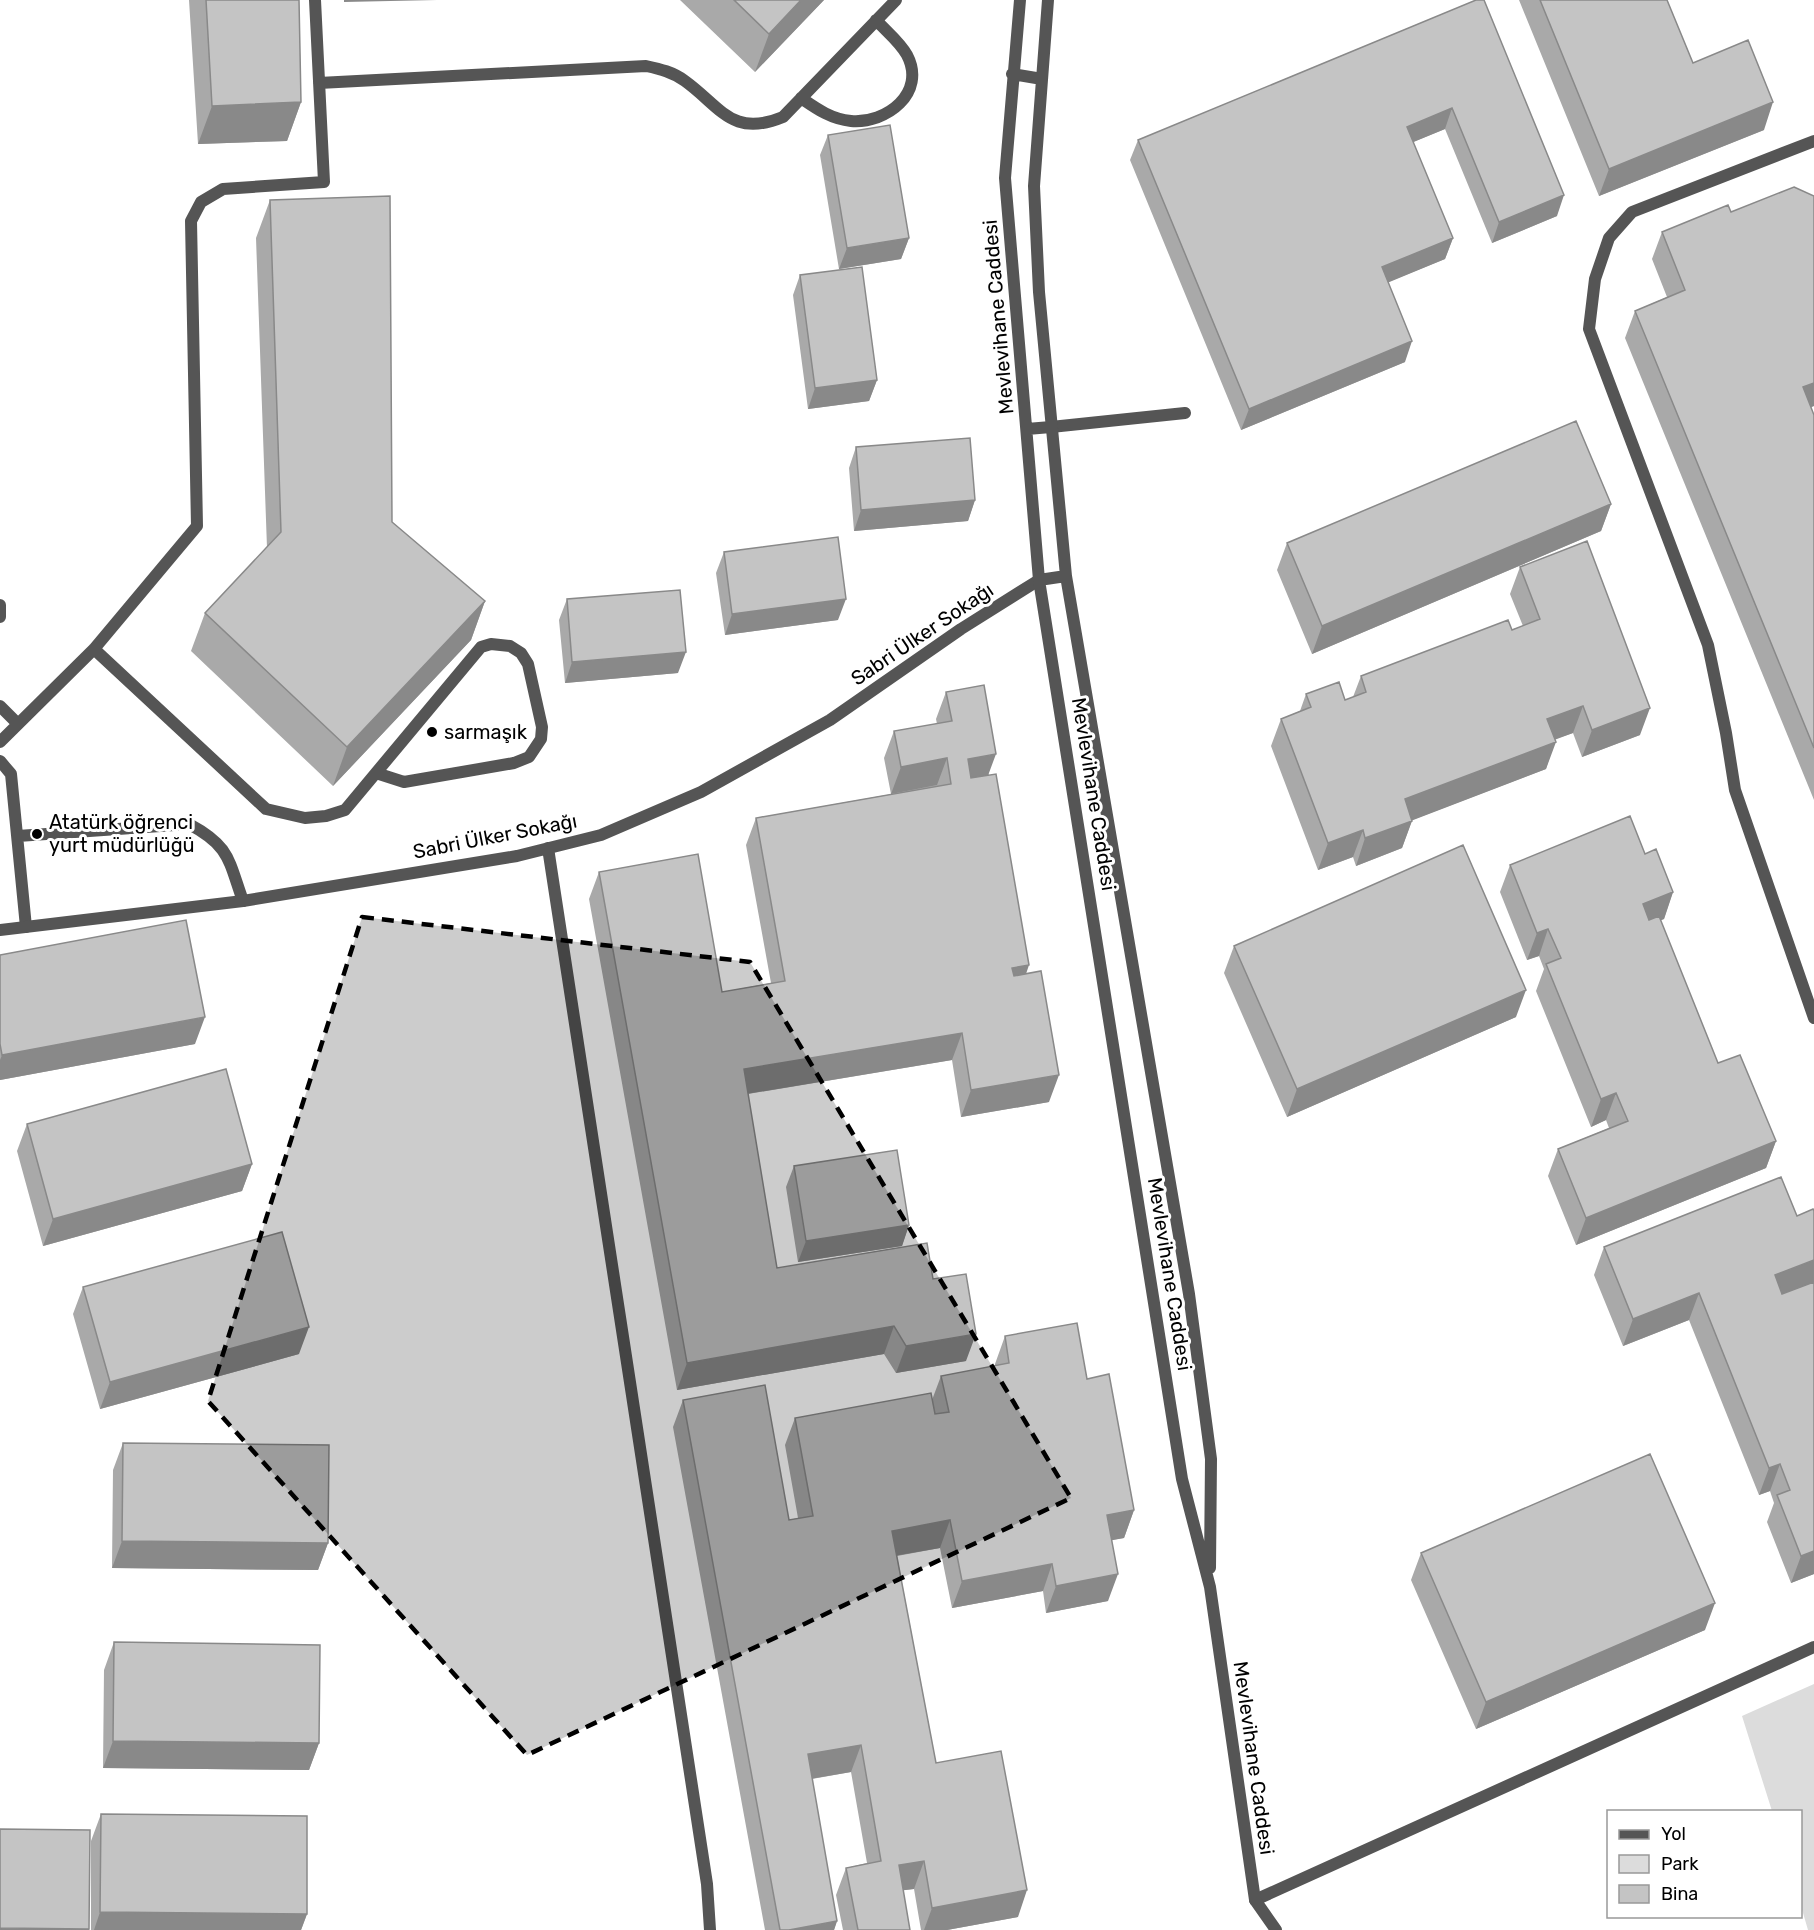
<svg xmlns="http://www.w3.org/2000/svg" width="1814" height="1930" viewBox="0 0 1814 1930" font-family="Rubik,sans-serif">
<style>
.green{fill:#dcdcdc}
.lines{fill:none;stroke-linecap:round;stroke-linejoin:round}
.service{stroke:#555;stroke-width:12}
.minor{stroke:#555;stroke-width:12}
.tertiary{stroke:#555;stroke-width:12}
.wall{fill:#a9a9a9}
.shaded-wall{fill:#898989}
.building{fill:#c4c4c4;stroke:#898989;stroke-width:1.5}
.marked{fill:#000;fill-opacity:0.2;stroke:#000;stroke-width:4.5;stroke-dasharray:12 8;stroke-linejoin:round}
.poi-dot{fill:#000;stroke:#fff;stroke-width:2}
.labels{text-anchor:middle;dominant-baseline:central;stroke-width:6;stroke-linejoin:round;paint-order:stroke}
.street-label{font-size:20px;fill:#000;stroke:#fff}
.poi-label{font-size:20px;fill:#000;stroke:#fff;text-anchor:start}
</style>
<rect width="100%" height="100%" fill="#fff"/>
<path class="green" d="M1814,1684V1930H1808L1801,1906L1800,1812L1772,1811L1742,1716Z"/>
<g class="lines">
<path class="service" d="M319,83L646,66C660,69 673,72 685,81C721,107 732,138 783,117L896,0
M801,98C817,109 831,119 851,121C886,124 927,93 907,55C900,42 886,31 876,20
M1814,141L1632,212L1609,238L1595,279L1589,329L1708,645L1726,733L1735,790L1814,1018
M1051,427L1185,413
M0,605V617
M94,649L266,809L305,818L326,816L345,810L481,647L491,644L510,646L521,653L528,664L542,727L541,739L529,757L514,763L404,782L376,773
M0,706L18,724
M0,742L94,649L197,526L191,221L201,202L223,189L324,182L315,0
M0,761L11,774L26,927
M18,836L189,824C230,846 228,859 243,901"/>
<path class="minor" d="M548,848L707,1884L710,1930
M0,930L243,901L517,856L601,835L701,792L830,720L961,629L1039,580
M1255,1900L1814,1647"/>
<path class="tertiary" d="M1020,0L1005,178L1039,580L1182,1479L1210,1587L1255,1900L1276,1930
M1048,0L1034,186L1039,292L1066,576L1189,1294L1211,1459L1210,1568
M1012,74L1042,79
M1027,429L1051,427
M1039,580L1066,576"/>
</g>
<path class="wall" d="M189,0H299L301,102L287,141L198,144Z
M680,0H824L755,72Z
M1476,0L1557,216L1492,243L1445,129L1413,142L1453,238L1445,259L1388,282L1405,362L1241,430L1130,160L1138,140Z
M1519,0H1667L1693,63L1764,130L1599,196Z
M828,135L909,238L901,259L839,269L820,155Z
M1814,196V406L1811,407L1814,415V800L1625,338L1635,311L1667,297L1652,259L1662,232L1731,212Z
M270,200L392,522L485,601L471,640L333,786L191,651L205,613L267,548L256,238Z
M800,275L877,380L869,401L808,409L793,295Z
M856,447L975,500L968,521L854,531L849,468Z
M1611,504L1601,531L1312,654L1277,570L1287,543Z
M724,552L838,620L725,635L716,573Z
M1520,567L1640,735L1582,757L1573,733L1555,739L1546,769L1412,820L1402,848L1356,866L1353,857L1318,870L1271,746L1281,719L1300,711L1306,694L1345,700L1353,697L1361,676L1523,626L1510,594Z
M567,599L678,673L565,683L559,620Z
M946,692L989,775L1049,1102L961,1117L952,1060L748,1094L777,1268L933,1279L966,1361L896,1373L884,1354L677,1390L589,899L599,872L722,992L771,983L746,845L756,818L937,786L891,794L884,758L894,731L937,724L936,719Z
M1645,854L1673,892L1664,919L1660,920L1718,1063L1776,1141L1766,1168L1576,1245L1548,1176L1558,1149L1609,1128L1606,1120L1591,1127L1536,991L1544,969L1539,956L1527,960L1500,892L1510,865Z
M1234,946L1516,1017L1287,1117L1224,973Z
M0,955L195,1044L0,1080Z
M27,1124L252,1164L242,1191L43,1246L17,1151Z
M794,1166L909,1225L902,1246L798,1262L786,1187Z
M1781,1177L1814,1574L1791,1583L1767,1522L1774,1503L1770,1491L1759,1495L1689,1320L1623,1346L1594,1275L1604,1247Z
M83,1287L299,1354L100,1409L73,1314Z
M1005,1336L1087,1379L1134,1510L1124,1538L1111,1540L1108,1601L1046,1613L1043,1591L952,1608L940,1548L897,1556L936,1763L1018,1917L947,1930H921L914,1889L903,1890L910,1930H843L836,1895L846,1868L867,1863L851,1772L812,1779L837,1921L834,1930H765L673,1427L683,1400L789,1520L798,1518L785,1445L795,1418L932,1400L941,1376L995,1366V1364Z
M123,1443L328,1543L318,1570L112,1568L113,1470Z
M1421,1553L1705,1630L1476,1729L1411,1580Z
M114,1642L319,1743L309,1770L103,1768L104,1670Z
M101,1814L307,1914L301,1930H91V1841Z"/>
<path class="shaded-wall" d="M344,0H437L344,2Z
M801,0H824L755,72L769,34Z
M301,102L287,141L198,144L212,106Z
M1773,102L1764,130L1599,196L1609,169Z
M1452,108L1445,129L1399,148L1407,127Z
M1564,195L1557,216L1492,243L1499,222Z
M909,238L901,259L839,269L847,248Z
M1453,238L1445,259L1375,288L1382,267Z
M1412,341L1405,362L1241,430L1249,409Z
M877,380L869,401L808,409L815,388Z
M1814,383V406L1793,414L1803,387Z
M975,500L968,521L854,531L861,510Z
M1611,504L1601,531L1312,654L1322,626Z
M846,599L838,620L725,635L732,614Z
M485,601L471,640L333,786L347,747Z
M686,652L678,673L565,683L572,662Z
M1583,706L1573,733L1538,746L1547,719Z
M1650,708L1640,735L1582,757L1592,730Z
M1556,742L1546,769L1395,827L1405,799Z
M996,754L986,781L958,786L968,759Z
M947,758L937,785L891,794L901,767Z
M1412,821L1402,848L1356,866L1365,838Z
M1363,830L1353,857L1318,870L1328,843Z
M1673,892L1664,919L1633,932L1643,904Z
M1548,929L1539,956L1527,960L1537,933Z
M1029,965L1020,992L1003,995L1012,968Z
M1526,990L1516,1017L1287,1117L1297,1089Z
M205,1017L195,1044L0,1080V1060L2,1055Z
M962,1033L952,1060L734,1096L744,1069Z
M1059,1075L1049,1102L961,1117L971,1090Z
M1616,1093L1606,1120L1591,1127L1601,1099Z
M1776,1141L1766,1168L1576,1245L1586,1218Z
M252,1164L242,1191L43,1246L53,1219Z
M909,1225L902,1246L798,1262L806,1241Z
M1814,1260V1283L1765,1302L1775,1275Z
M1699,1293L1689,1320L1623,1346L1633,1319Z
M894,1326L884,1354L677,1390L687,1363Z
M309,1327L299,1354L100,1409L110,1382Z
M976,1334L966,1361L896,1373L906,1346Z
M1780,1464L1770,1491L1759,1495L1769,1468Z
M1134,1510L1124,1538L1097,1543L1107,1515Z
M950,1520L940,1548L882,1558L892,1531Z
M122,1541L328,1543L318,1570L112,1568Z
M1814,1551V1574L1791,1583L1801,1556Z
M1052,1564L1043,1591L952,1608L962,1581Z
M1118,1574L1108,1601L1046,1613L1056,1586Z
M1715,1603L1705,1630L1476,1729L1486,1702Z
M113,1741L319,1743L309,1770L103,1768Z
M861,1745L851,1772L798,1781L808,1754Z
M924,1861L914,1889L889,1892L899,1865Z
M1027,1890L1018,1917L947,1930H924L932,1908Z
M100,1912L307,1914L301,1930H94Z
M837,1921L834,1930H789Z
M0,1928L89,1929V1930H0Z"/>
<path class="building" d="M206,0H299L301,102L212,106Z
M734,0H801L769,34Z
M1476,0H1484L1564,195L1499,222L1452,108L1407,127L1453,238L1382,267L1412,341L1249,409L1138,140Z
M1540,0H1667L1693,63L1748,40L1773,102L1609,169Z
M890,125L909,238L847,248L828,135Z
M1794,187L1814,196V383L1803,387L1814,415V748L1635,311L1685,290L1662,232L1728,205L1731,212Z
M390,196L392,522L485,601L347,747L205,613L281,532L270,200Z
M862,267L877,380L815,388L800,275Z
M1576,421L1611,504L1322,626L1287,543Z
M970,438L975,500L861,510L856,447Z
M838,537L846,599L732,614L724,552Z
M1587,541L1650,708L1592,730L1583,706L1547,719L1556,742L1405,799L1412,821L1365,838L1363,830L1328,843L1281,719L1311,707L1306,694L1339,682L1345,700L1366,692L1361,676L1508,620L1512,630L1540,619L1520,567Z
M680,590L686,652L572,662L567,599Z
M984,685L996,754L968,759L971,778L996,774L1029,965L1012,968L1014,976L1041,971L1059,1075L971,1090L962,1033L744,1069L777,1268L927,1243L933,1279L966,1274L976,1334L906,1346L894,1326L687,1363L599,872L698,854L722,992L785,981L756,818L951,784L947,758L901,767L894,731L952,721L946,692Z
M1630,816L1645,854L1656,849L1673,892L1643,904L1649,920L1659,916L1718,1063L1740,1055L1776,1141L1586,1218L1558,1149L1628,1121L1616,1093L1601,1099L1546,964L1561,958L1548,929L1537,933L1510,865Z
M1463,845L1526,990L1297,1089L1234,946Z
M186,920L205,1017L2,1055L0,1044V955Z
M226,1069L252,1164L53,1219L27,1124Z
M897,1150L909,1225L806,1241L794,1166Z
M1781,1177L1797,1216L1813,1209L1814,1211V1260L1775,1275L1782,1294L1814,1282V1551L1801,1556L1777,1495L1790,1490L1780,1464L1769,1468L1699,1293L1633,1319L1604,1247Z
M282,1232L309,1327L110,1382L83,1287Z
M1077,1323L1087,1379L1109,1374L1134,1510L1107,1515L1118,1574L1056,1586L1052,1564L962,1581L950,1520L892,1531L936,1763L1001,1751L1027,1890L932,1908L924,1861L899,1865L910,1930H858L846,1868L881,1861L861,1745L808,1754L837,1921L789,1930H780L683,1400L765,1385L789,1520L813,1516L795,1418L931,1393L935,1414L949,1412L941,1376L1009,1363L1005,1336Z
M123,1443L329,1445L328,1543L122,1541Z
M1650,1454L1715,1603L1486,1702L1421,1553Z
M114,1642L320,1645L319,1743L113,1741Z
M101,1814L307,1816V1914L100,1912Z
M0,1829L90,1830L89,1929L0,1928Z"/>
<path class="marked" d="M362,917L750,962L1071,1498L527,1755L208,1401Z"/>
<g class="poi-dot">
<circle cx="432" cy="732" r="6"/>
<circle cx="37" cy="834" r="6"/>
</g>
<g class="labels">
<g class="street-label">
<text transform="translate(998 317) rotate(-95)">Mevlevihane Caddesi</text>
<text transform="translate(922 634) rotate(-34)">Sabri Ülker Sokağı</text>
<text transform="translate(1094 794) rotate(81)">Mevlevihane Caddesi</text>
<text transform="translate(495 836) rotate(-11)">Sabri Ülker Sokağı</text>
<text transform="translate(1170 1274) rotate(81)">Mevlevihane Caddesi</text>
<text transform="translate(1254 1758) rotate(82)">Mevlevihane Caddesi</text>
</g>
<g class="poi-label">
<text x="444" y="732">sarmaşık</text>
<text x="49" y="822">Atatürk öğrenci<tspan x="49" dy="23">yurt müdürlüğü</tspan></text>
</g>
</g>
<rect x="1607" y="1810" width="195" height="108" fill="#ffffff" stroke="#999999" stroke-width="1.5"/>
<rect x="1619" y="1830" width="30" height="9" fill="#555555" stroke="#999999" stroke-width="1.5"/>
<text x="1661" y="1840" font-size="18" fill="#000000">Yol</text>
<rect x="1619" y="1855" width="30" height="18" fill="#dcdcdc" stroke="#999999" stroke-width="1.5"/>
<text x="1661" y="1870" font-size="18" fill="#000000">Park</text>
<rect x="1619" y="1885" width="30" height="18" fill="#c4c4c4" stroke="#999999" stroke-width="1.5"/>
<text x="1661" y="1900" font-size="18" fill="#000000">Bina</text>
</svg>
